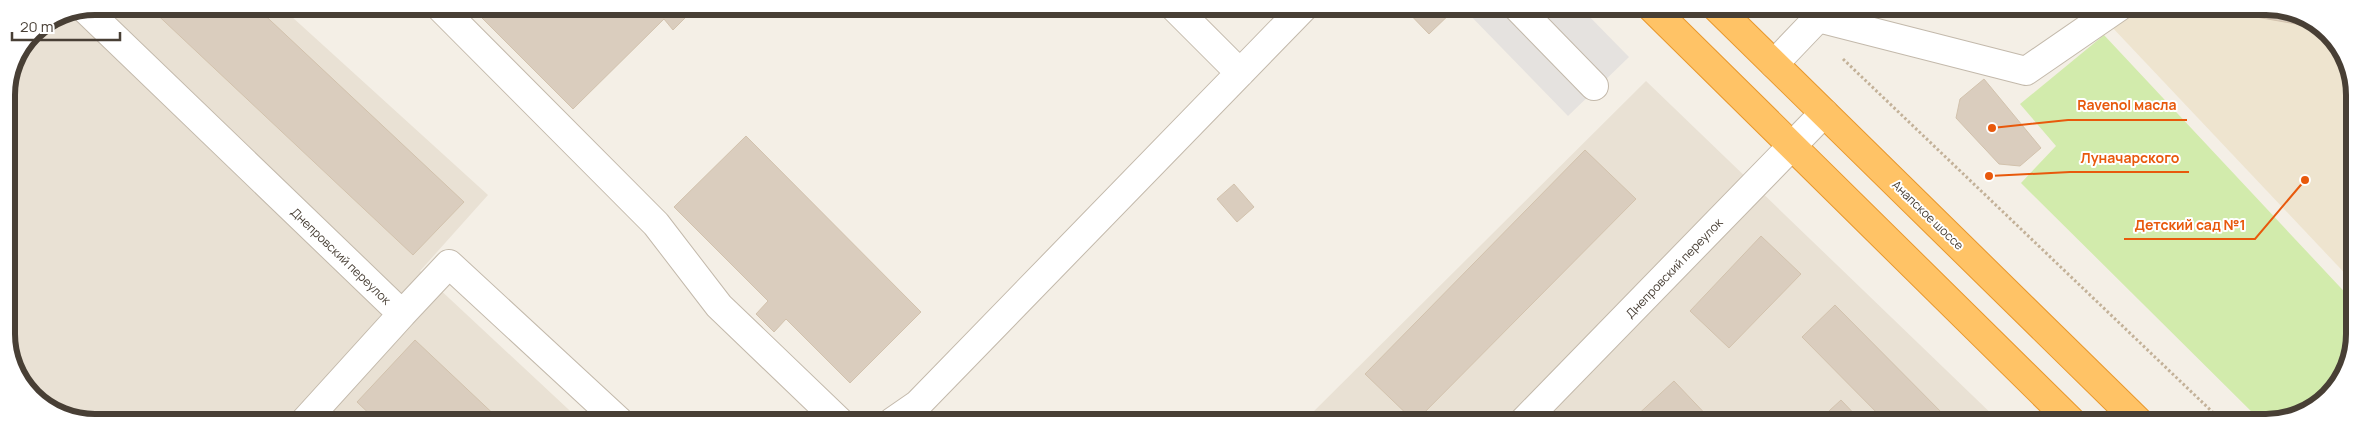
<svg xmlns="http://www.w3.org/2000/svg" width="2361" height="429" viewBox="0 0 2361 429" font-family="Manrope,sans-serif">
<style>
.residential{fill:#e9e1d4}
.education{fill:#eee4cf}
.green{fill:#d2ebac}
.parking{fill:#e5e2df}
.building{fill:#dacdbe;stroke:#d2c2ad}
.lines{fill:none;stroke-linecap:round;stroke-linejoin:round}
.minor-casing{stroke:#c3b9ab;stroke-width:30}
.highway-casing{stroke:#e8982d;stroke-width:30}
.path{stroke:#c3b198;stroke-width:3;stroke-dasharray:2.5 2.5;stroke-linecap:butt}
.minor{stroke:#fff;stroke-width:28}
.highway{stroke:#ffc366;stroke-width:28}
.labels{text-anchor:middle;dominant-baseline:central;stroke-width:4;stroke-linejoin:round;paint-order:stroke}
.street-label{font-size:12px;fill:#483f35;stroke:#fff}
.rim{fill:none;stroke:#483f35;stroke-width:6}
.leader{fill:none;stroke:#e8590c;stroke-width:2}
.callout-dot{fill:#e8590c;stroke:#fff;stroke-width:2}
.callout-label{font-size:14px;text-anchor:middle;font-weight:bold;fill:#e8590c;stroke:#fff;stroke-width:4;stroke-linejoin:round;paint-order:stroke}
</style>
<rect width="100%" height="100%" fill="#f4efe6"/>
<path class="residential" d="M95,6H280L488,195L420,271L582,422H83L36,401L9,357L6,95L13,61L32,32L61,13Z
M1646,81L2000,422H1303Z"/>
<path class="education" d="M2093,7H2278L2329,32L2353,77L2354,283Z"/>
<path class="green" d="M2104,35L2354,302V346L2325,401L2272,423H2263L2021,183L2056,146L2020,104Z"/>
<path class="parking" d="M1462,7H1580L1629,57L1568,116Z"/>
<path class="building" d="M148,6H255L464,202L413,255Z
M470,6H709L699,17L692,11L673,30L664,19L573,109Z
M1403,7H1453L1455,9L1429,34Z
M2240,7H2278L2319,28L2239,14Z
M1984,79L2041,148L2020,166L1999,164L1956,118L1960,99Z
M746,136L921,312L850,383L786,319L774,332L756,314L768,301L674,207Z
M1585,150L1636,199L1415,422L1365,374Z
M1234,184L1254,207L1237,222L1217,199Z
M1761,236L1801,274L1729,348L1690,311Z
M1835,305L1951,422H1886L1802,337Z
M415,340L502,422H378L357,402Z
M1674,381L1713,422H1635L1632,420Z
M1841,400L1862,422H1817Z"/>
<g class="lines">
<defs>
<path id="minor" d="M439,6L656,224L719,306L840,422
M1174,7L1240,73
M1517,7L1594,86
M84,8L402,314L449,264L620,422
M1774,64L1818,18L2026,71L2119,7
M304,422L402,314
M892,422L918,404L1304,7
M1523,422L1824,113"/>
<path id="highway" d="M1651,7L2073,423
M1716,7L2140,423"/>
</defs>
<use href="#minor" class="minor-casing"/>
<use href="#highway" class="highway-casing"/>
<path class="path" d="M1843,59L2224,423"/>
<use href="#minor" class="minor"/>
<use href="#highway" class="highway"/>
</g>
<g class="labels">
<g class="street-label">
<text transform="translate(1928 215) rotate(44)">Анапское шоссе</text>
<text transform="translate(341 256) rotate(44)">Днепровский переулок</text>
<text transform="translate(1674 268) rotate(-46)">Днепровский переулок</text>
</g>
</g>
<path d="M0 0H2361V429H0ZM95 15H2266A80 80 0 0 1 2346 95V334A80 80 0 0 1 2266 414H95A80 80 0 0 1 15 334V95A80 80 0 0 1 95 15Z" fill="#fff" fill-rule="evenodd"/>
<path class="rim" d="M95 15H2266A80 80 0 0 1 2346 95V334A80 80 0 0 1 2266 414H95A80 80 0 0 1 15 334V95A80 80 0 0 1 95 15Z"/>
<path class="leader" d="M1992 128L2068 120H2187M1989 176L2070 172H2189M2305 180L2255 239H2124"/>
<g class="callout-dot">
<circle cx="1992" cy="128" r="5"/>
<circle cx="1989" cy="176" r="5"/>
<circle cx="2305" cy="180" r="5"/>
</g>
<g class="callout-label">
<text x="2127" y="110">Ravenol масла</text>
<text x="2130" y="163">Луначарского</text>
<text x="2190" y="230">Детский сад №1</text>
</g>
<path d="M12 32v8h108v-8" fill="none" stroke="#483f35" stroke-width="2.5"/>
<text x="20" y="32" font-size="15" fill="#483f35" stroke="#ffffff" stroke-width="4" paint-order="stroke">20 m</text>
</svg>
